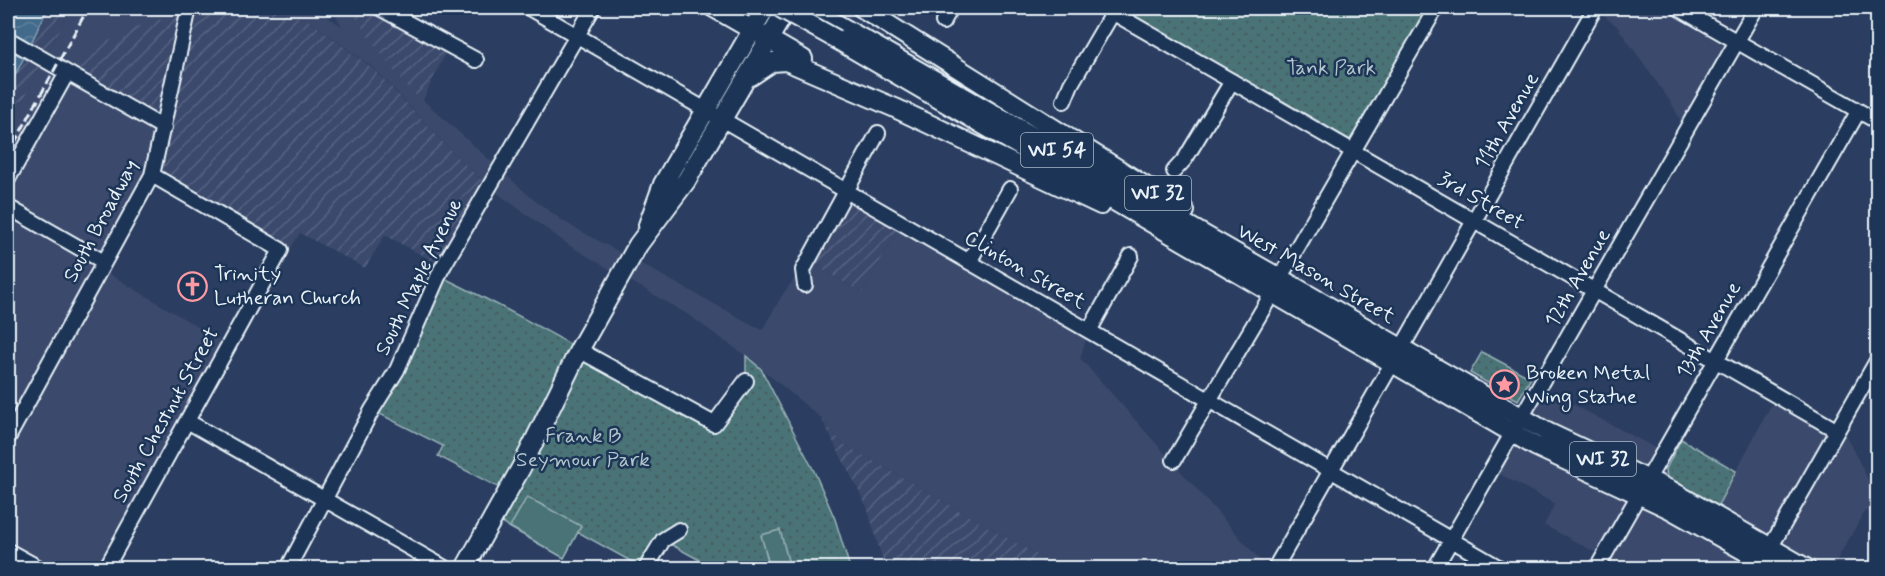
<svg xmlns="http://www.w3.org/2000/svg" width="1885" height="576" viewBox="0 0 1885 576" font-family="Mynerve,sans-serif">
<style>
.built{fill:#3b496c}
.industrial{fill:url(#industrial-furrows)}
.grass{fill:url(#grass-dots);stroke:#99b2b8;stroke-width:1.5}
.garden{fill:#4a7377;stroke:#99b2b8;stroke-width:1.5}
.water{fill:url(#water-waves);stroke:#85a0b7;stroke-width:1.5}
.lines{fill:none;stroke-linecap:round;stroke-linejoin:round}
.minor-casing{stroke:#e8f1f8;stroke-width:18}
.major-casing{stroke:#e8f1f8;stroke-width:22}
.minor{stroke:#1d3557;stroke-width:14}
.major{stroke:#1d3557;stroke-width:18}
.rail{stroke:#e8f1f8;stroke-width:3;stroke-dasharray:9 4.5;stroke-linecap:butt}
.major-bridge-casing{stroke:#e8f1f8;stroke-width:22;stroke-linecap:butt}
.major-bridge{stroke:#1d3557;stroke-width:18}
.labels{text-anchor:middle;dominant-baseline:central;stroke-width:5;stroke-linejoin:round;paint-order:stroke}
.shield{fill:#1d3557;stroke:#abb9c8;stroke-width:1.5}
.shield-label{font-size:20px;font-weight:bold;fill:#e8f1f8}
.park-label{font-size:21px;fill:#b1c5cb;stroke:#1d3557}
.street-label{font-size:21px;fill:#e8f1f8;stroke:#1d3557}
.poi-label{font-size:21px;fill:#e8f1f8;stroke:#1d3557;text-anchor:start}
</style>
<defs>
<pattern id="industrial-furrows" width="10" height="10" patternUnits="userSpaceOnUse" patternTransform="scale(1.5)"><rect width="10" height="10" fill="#3b496c"/><path d="M-1 1l2-2M0 10L10 0M9 11l2-2" fill="none" stroke="#576482"/></pattern>
<pattern id="grass-dots" width="8" height="8" patternUnits="userSpaceOnUse" patternTransform="scale(1.5)"><rect width="8" height="8" fill="#4a7377"/><path d="M2 2h.1M6 6h.1" fill="none" stroke="#485b5e" stroke-width="1.8" stroke-linecap="round"/></pattern>
<pattern id="water-waves" width="16" height="10" patternUnits="userSpaceOnUse" patternTransform="scale(1.5)"><rect width="16" height="10" fill="#436a8b"/><path d="M0 5q4-4 8 0t8 0" fill="none" stroke="#5e809c"/></pattern>
</defs>
<rect width="100%" height="100%" fill="#2b3e61"/>
<filter id="ink" filterUnits="userSpaceOnUse"><feTurbulence type="fractalNoise" baseFrequency=".0167" numOctaves="2"/><feDisplacementMap in="SourceGraphic" scale="12" xChannelSelector="R" yChannelSelector="G"/><feConvolveMatrix kernelMatrix="1 2 1 2 8 2 1 2 1" color-interpolation-filters="sRGB"/></filter>
<g filter="url(#ink)">
<path class="built" d="M71,8H102L98,15L127,8H212L187,14L159,151L101,269L228,345L106,568H8V129Z
M268,8H313L342,26L331,8H350L401,80L534,200L566,223L762,330L783,294L808,261L862,293L902,223L1089,331L1080,358L1267,568H1060L842,443L821,418L746,356L687,314L570,246L489,187L456,156L375,69L307,19Z
M1595,8H1677L1682,20L1725,46L1686,131L1672,104L1617,26L1595,10Z
M1540,387L1663,452L1674,434L1736,471L1776,396L1840,424L1877,497V515L1866,510L1832,568H1792L1767,553L1758,568H1625L1544,525L1555,504L1492,470Z"/>
<path class="industrial" d="M48,8H71L8,129V90Z
M212,8H268L307,19L375,70L456,156L489,187L443,267L385,235L365,268L300,233L287,254L152,175L164,128L67,73L79,60L100,45L145,23Z
M350,8H380L449,46L422,102L401,80L375,47Z
M845,191L902,223L862,293L808,261Z
M821,418L842,443L1060,568H885L867,507Z"/>
<path class="grass" d="M1105,8H1436L1352,151Z
M446,279C537,323 624,375 713,424L746,381V356L761,369L814,471L835,519L850,568H714L663,540L643,568L578,532L564,558L500,522L513,495L438,456L443,446L372,410Z
M1482,352L1531,378L1518,400L1470,373Z
M1681,439L1736,471L1716,509L1667,480L1666,469Z"/>
<path class="garden" d="M527,497L581,526L564,558L510,527Z
M780,530L790,568H770L761,535Z"/>
<path class="water" d="M8,8H48L8,90Z"/>
<g class="lines">
<defs>
<path id="minor" d="M380,8L476,60
M529,8L1500,568
M1105,8L1836,430
M1680,9L1878,122
M943,22L951,8
M8,39L164,128
M1064,101L1071,84L1113,12
M1174,171L1185,159L1232,81
M8,179L67,73
M8,207L104,262
M969,262L1010,189
M1279,279L1436,8
M805,285L803,270L878,133
M1089,331L1131,256
M1401,349L1595,8
M579,350L714,424L746,381
M187,421L445,568
M8,438L152,175L189,8
M1174,460L1273,292
M8,551L39,568
M1766,555L1878,359
M106,568L281,250L152,175
M288,568L372,410L397,370L441,270L593,8
M646,568L663,540L679,530
M1275,568L1393,362
M1435,568L1756,8
M1597,568L1858,112"/>
<path id="major" d="M714,8L803,59
M809,8L1549,433L1672,491L1806,568
M862,8L1185,211
M836,39L1535,446L1668,508L1775,568
M751,76L772,62L786,61L895,108L1101,205
M648,225L663,184L765,8
M465,568L522,466L579,350L638,245L686,181L787,8"/>
</defs>
<use href="#minor" class="minor-casing"/>
<use href="#major" class="major-casing"/>
<use href="#minor" class="minor"/>
<use href="#major" class="major"/>
<path class="rail" d="M8,155L88,8"/>
<defs>
<path id="major-bridge" d="M780,8L836,39"/>
</defs>
<use href="#major-bridge" class="major-bridge-casing"/>
<use href="#major-bridge" class="major-bridge"/>
</g>
</g>
<defs>
<symbol id="church-ring" viewBox="-11 -11 22 22"><circle r="9.5" fill="#1d3557" stroke="#ff9aa2" stroke-width="1.5"/><path d="M-1.2-6h2.4v3.5h3.3v2.4h-3.3V6h-2.4V-.1h-3.3v-2.4h3.3Z" fill="#ff9aa2"/></symbol>
<symbol id="sight-ring" viewBox="-11 -11 22 22"><circle r="9.5" fill="#1d3557" stroke="#ff9aa2" stroke-width="1.5"/><path d="M0-6L1.8-2.2L6-1.7L2.9 1.2L3.7 5.4L0 3.3L-3.7 5.4L-2.9 1.2L-6-1.7L-1.8-2.2Z" fill="#ff9aa2"/></symbol>
</defs>
<g fill-rule="evenodd">
<use href="#church-ring" x="176" y="270" width="33" height="33"/>
<use href="#sight-ring" x="1488" y="368" width="33" height="33"/>
</g>
<g class="labels">
<g class="shield">
<rect x="1021" y="133" width="72" height="34" rx="4.5"/>
<rect x="1125" y="176" width="66" height="34" rx="4.5"/>
<rect x="1570" y="442" width="66" height="34" rx="4.5"/>
</g>
<g class="shield-label">
<text x="1057" y="150">WI 54</text>
<text x="1158" y="193">WI 32</text>
<text x="1603" y="459">WI 32</text>
</g>
<g class="park-label">
<text x="1331" y="68">Tank Park</text>
<text x="583" y="436">Frank B<tspan x="583" dy="24">Seymour Park</tspan></text>
</g>
<g class="street-label">
<text transform="translate(1507 121) rotate(-60)">11th Avenue</text>
<text transform="translate(1481 201) rotate(30)">3rd Street</text>
<text transform="translate(101 221) rotate(-62)">South Broadway</text>
<text transform="translate(1025 270) rotate(30)">Clinton Street</text>
<text transform="translate(1316 274) rotate(30)">West Mason Street</text>
<text transform="translate(419 277) rotate(-64)">South Maple Avenue</text>
<text transform="translate(1578 278) rotate(-60)">12th Avenue</text>
<text transform="translate(1709 330) rotate(-60)">13th Avenue</text>
<text transform="translate(166 415) rotate(-61)">South Chestnut Street</text>
</g>
<g class="poi-label">
<text x="214" y="274">Trinity<tspan x="214" dy="24">Lutheran Church</tspan></text>
<text x="1526" y="373">Broken Metal<tspan x="1526" dy="24">Wing Statue</tspan></text>
</g>
</g>
<rect width="1885" height="576" fill="none" stroke="#1d3557" stroke-width="30"/>
<rect x="15" y="15" width="1855" height="546" fill="none" stroke="#e8f1f8" stroke-width="2" filter="url(#ink)"/>
</svg>
